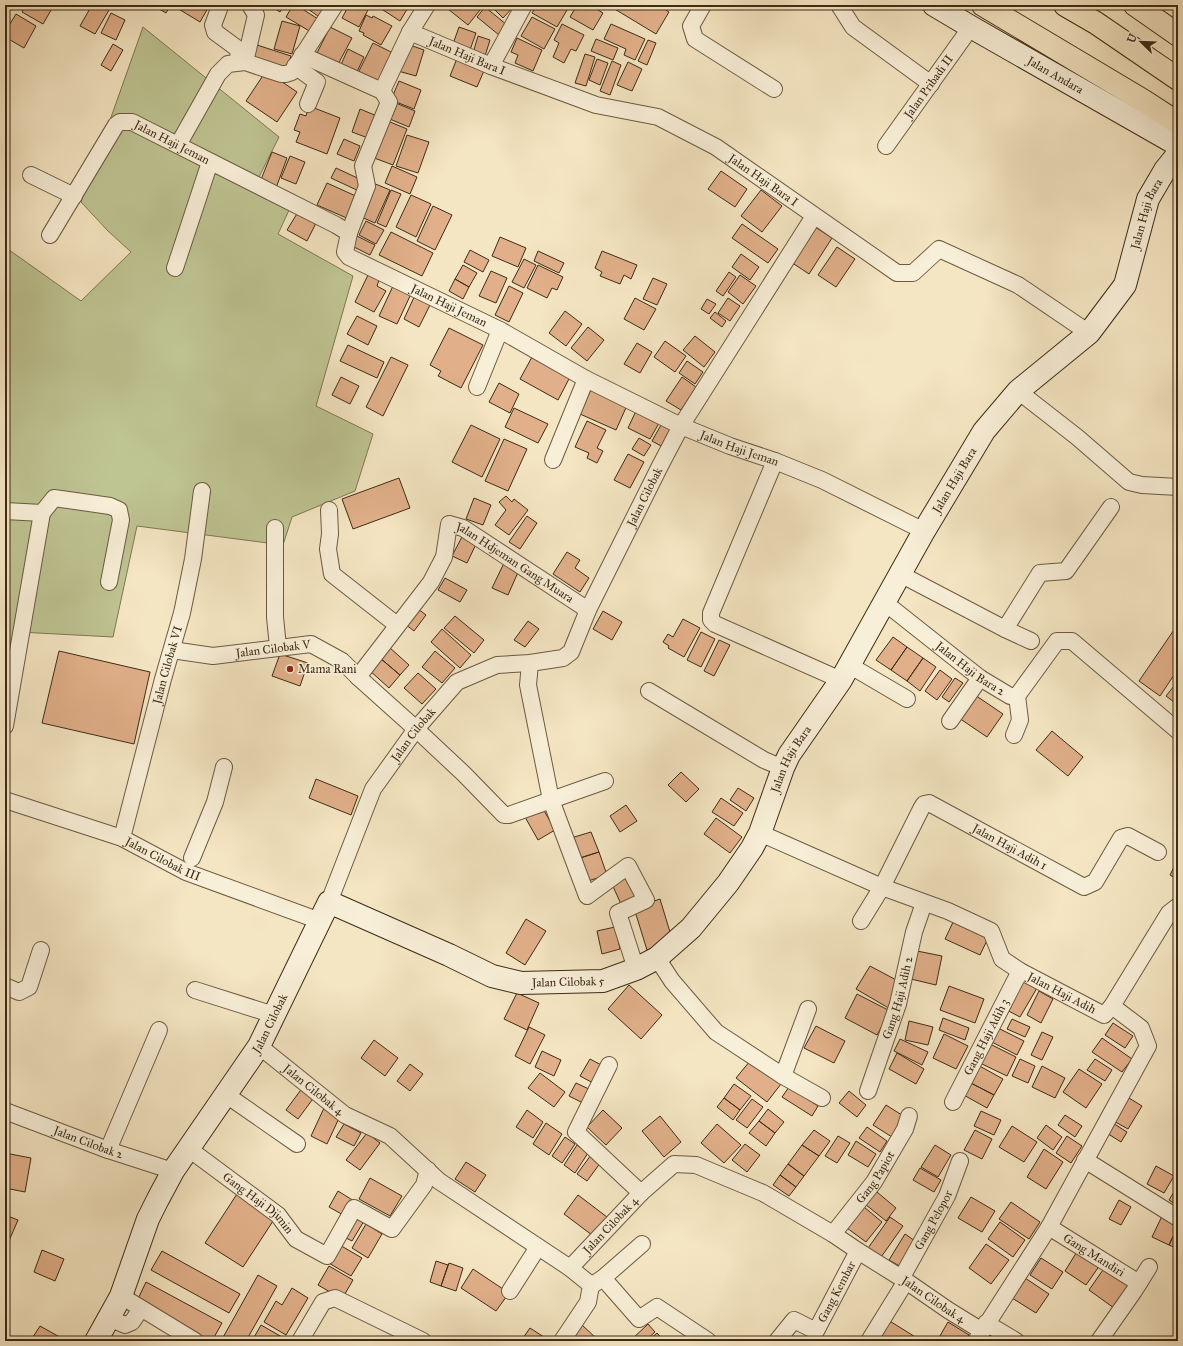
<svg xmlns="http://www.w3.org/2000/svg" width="1183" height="1346" viewBox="0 0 1183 1346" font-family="'IM FELL Great Primer',serif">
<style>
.green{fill:#bec492;stroke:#7e7854}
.building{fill:#e1b08a;stroke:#3e2b15}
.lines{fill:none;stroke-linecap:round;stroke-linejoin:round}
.street-casing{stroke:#6c5a40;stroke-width:18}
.secondary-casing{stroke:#3e2b15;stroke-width:24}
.highway-casing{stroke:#3e2b15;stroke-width:24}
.street{stroke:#f8efd8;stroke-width:16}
.secondary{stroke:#f8efd8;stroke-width:22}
.highway{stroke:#f5e6c3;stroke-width:22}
.poi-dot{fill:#8f2418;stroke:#f8efd8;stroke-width:1.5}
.labels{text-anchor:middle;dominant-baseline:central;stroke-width:3;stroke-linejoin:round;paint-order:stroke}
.street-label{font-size:12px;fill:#3e2b15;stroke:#f8efd8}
.poi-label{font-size:12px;fill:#3e2b15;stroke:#f8efd8;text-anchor:start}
</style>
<rect width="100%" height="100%" fill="#f5e6c3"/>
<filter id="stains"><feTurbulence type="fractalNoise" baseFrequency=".005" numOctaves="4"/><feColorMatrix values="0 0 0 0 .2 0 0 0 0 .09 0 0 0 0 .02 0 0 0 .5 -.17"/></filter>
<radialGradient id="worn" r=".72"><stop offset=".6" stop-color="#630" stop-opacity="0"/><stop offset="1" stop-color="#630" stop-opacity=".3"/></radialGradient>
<path class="green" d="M143,27L279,137L253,189L290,208L278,234L353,276L316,406L373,434L355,491L292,517L283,545L137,526L113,637L19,632L5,648V247L81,301L131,252L108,231L81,202Z"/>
<path class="building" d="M26,5H54L43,24L22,12Z
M92,5H100L109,10L95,34L80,26Z
M155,5H171L166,13L154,6Z
M172,5H203L208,8L200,22Z
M269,5H284L280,12Z
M293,5H296L318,19L311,32L286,17Z
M311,5H333L322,19L308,9Z
M349,5H365L369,8L359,27L342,18Z
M382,5H407L409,6L400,21L380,8Z
M443,5H484L468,25Z
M490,5H515L503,18Z
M537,5H557L567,10L557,27L532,13Z
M577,5H590L603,13L593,30L570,17Z
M608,5H659L669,12L656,34Z
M485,7L507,25L499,35L477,17Z
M111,13L125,20L116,40L101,33Z
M16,14L36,26L24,48L5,37V32Z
M366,15L372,18L373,16L392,26L381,45L363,35L364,33L359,31Z
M532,17L555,29L544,49L521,36Z
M282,21L300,26L292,54L274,49Z
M562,24L584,35L576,51L571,49L564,63L553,57L559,43L554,40Z
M611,24L645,39L635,60L624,55L626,49L604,39Z
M330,27L352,38L336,68L315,57Z
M459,27L476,33L470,50L453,44Z
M478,36L490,40L485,56L473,53Z
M517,38L542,50L533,71L515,63L518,55L511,52Z
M596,39L618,48L613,60L591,51Z
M648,40L656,43L647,65L638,61Z
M373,43L393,53L376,87L356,77Z
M113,44L123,50L111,71L101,65Z
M407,44L424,50L416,76L398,71Z
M257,45L291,56L286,71L251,60Z
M348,49L364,57L355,76L339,69Z
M585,54L595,57L586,86L575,83Z
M458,56L486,66L477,87L450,76Z
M597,59L608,63L600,85L589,80Z
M612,61L621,65L610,95L600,91Z
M628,62L642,69L632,91L617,85Z
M266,71L297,92L277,122L246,101Z
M399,81L421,90L414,109L391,100Z
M5,82L10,85L5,93Z
M391,101L415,111L409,127L385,117Z
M309,106L340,118L327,154L296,142L300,132L294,130L300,114L306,116Z
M360,109L377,116L368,138L352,132Z
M383,119L407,129L393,165L369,156Z
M407,135L429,142L418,173L396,166Z
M344,139L360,146L354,161L337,154Z
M272,152L287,158L276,188L260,182Z
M290,156L305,162L296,184L281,178Z
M392,166L417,177L410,194L385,183Z
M336,168L366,182L361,192L331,178Z
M721,171L747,189L735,207L708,189Z
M327,183L358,197L349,219L317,205Z
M373,183L390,190L375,223L359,216Z
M391,190L401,194L386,227L377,223Z
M761,190L782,206L762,232L741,216Z
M411,195L431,204L416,237L396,227Z
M433,206L452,215L435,250L417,241Z
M298,212L316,223L307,241L287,230Z
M366,221L384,230L376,244L359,235Z
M742,224L778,249L768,263L732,238Z
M815,227L832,238L809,274L791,262Z
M391,232L433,253L422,276L379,255Z
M355,235L375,245L370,255L350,245Z
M500,237L526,248L518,267L492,256Z
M837,247L855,259L836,287L818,275Z
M470,250L489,260L483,272L464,262Z
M538,251L564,263L559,273L534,261Z
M602,251L637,265L631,279L624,275L620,284L600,276L602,272L595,268Z
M741,254L759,267L750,280L732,267Z
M524,259L536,265L524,288L512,282Z
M463,265L477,273L469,287L455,279Z
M538,265L563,277L557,290L552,288L547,298L527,288Z
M491,271L507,278L496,303L479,296Z
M729,272L736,277L723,296L716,291Z
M368,275L379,280L377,286L386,291L374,312L355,302Z
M740,275L756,286L743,304L728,292Z
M653,278L667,284L657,305L643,299Z
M455,279L469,287L463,299L449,291Z
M393,286L411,294L397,324L379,316Z
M509,286L523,293L509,322L495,315Z
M415,295L431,303L419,327L404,319Z
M635,298L656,309L644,330L624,319Z
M728,298L740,306L730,321L718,313Z
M707,299L716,304L709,314L701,309Z
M565,311L582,324L566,346L549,333Z
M715,312L726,321L722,327L710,318Z
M357,316L377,326L368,345L347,334Z
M588,327L604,340L587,361L571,348Z
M449,328L483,345L461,388L438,376L441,371L430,365Z
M695,336L715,352L704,367L683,350Z
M665,341L686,356L675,372L654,357Z
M637,343L652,352L640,373L624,364Z
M348,345L384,362L377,378L340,361Z
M391,357L408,365L383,416L366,407Z
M532,357L570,377L558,400L520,379Z
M687,361L703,372L695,384L679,373Z
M341,377L359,386L350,404L332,395Z
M682,377L696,387L681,410L666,401Z
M499,383L519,394L510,413L489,402Z
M593,385L629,401L616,430L580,414Z
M514,408L548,424L538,443L505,427Z
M636,411L659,423L650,439L628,428Z
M665,418L674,424L661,446L652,441Z
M587,421L606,430L597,448L603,451L597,463L587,458L589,453L575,447Z
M471,425L500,439L482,477L452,462Z
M639,438L651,445L644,456L632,449Z
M504,439L527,449L508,491L485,481Z
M628,454L644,462L630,488L614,480Z
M399,478L410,508L353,529L342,499Z
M506,496L512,502L514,499L528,510L509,535L495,525L506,510L499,502Z
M474,498L491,505L483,525L466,519Z
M527,516L537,523L520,549L509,542Z
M464,533L478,540L467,563L452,556Z
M567,552L580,560L575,568L589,578L580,592L553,574Z
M504,563L519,570L508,595L492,588Z
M445,578L467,590L460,602L438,590Z
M417,608L426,615L414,631L405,624Z
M603,611L622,622L612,640L593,629Z
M455,616L484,640L474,653L444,628Z
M683,619L700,628L684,657L668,648L669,646L663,642L668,634L673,637Z
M528,621L539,629L525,647L514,640Z
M1178,624V669L1160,696L1139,681Z
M442,629L471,655L460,668L431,642Z
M701,632L715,639L701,667L687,660Z
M893,637L907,647L891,670L876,660Z
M719,640L730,645L714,676L704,671Z
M389,647L409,665L400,675L380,658Z
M907,647L923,658L907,681L891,670Z
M59,651L150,672L134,744L42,723Z
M435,651L455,668L442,683L422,667Z
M280,654L308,663L300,686L272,676Z
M380,658L400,675L389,688L369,670Z
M923,658L936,667L920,691L907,681Z
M940,670L952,679L937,700L925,691Z
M418,673L436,689L422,704L404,688Z
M955,678L963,683L949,702L942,697Z
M1178,681V705L1166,696Z
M972,693L1003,714L987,737L956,716Z
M1052,731L1083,757L1068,776L1036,750Z
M681,772L699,789L686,802L668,785Z
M316,779L358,796L351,815L309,798Z
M738,788L754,798L746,811L730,800Z
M721,798L743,813L734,826L712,812Z
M626,805L637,821L620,832L610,816Z
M542,807L555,830L538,840L525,817Z
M716,818L742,837L730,853L704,834Z
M591,832L599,852L580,858L571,838Z
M599,852L607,875L588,881L580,858Z
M1178,859V880L1170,875Z
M628,870L640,895L621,904L610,880Z
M660,899L673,942L647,950L634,908Z
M955,918L990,934L980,955L945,939Z
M526,919L546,931L525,965L506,953Z
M615,927L620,949L602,954L597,931Z
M917,951L942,956L936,985L911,979Z
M870,966L900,982L892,1010L856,989Z
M1020,978L1037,988L1020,1017L1003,1008Z
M629,985L662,1015L641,1039L608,1009Z
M949,986L984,999L975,1023L940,1010Z
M1039,991L1053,999L1041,1023L1027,1015Z
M517,993L539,1003L527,1030L504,1019Z
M857,994L890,1011L877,1035L845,1018Z
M943,1018L969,1028L965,1040L939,1030Z
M1012,1019L1030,1027L1025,1037L1007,1029Z
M909,1021L933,1027L928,1045L905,1040Z
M1113,1023L1133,1036L1125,1048L1105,1035Z
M816,1026L845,1041L834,1063L804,1048Z
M529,1027L545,1035L530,1064L515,1056Z
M996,1027L1024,1041L1017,1055L990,1041Z
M1042,1032L1053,1037L1042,1060L1031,1055Z
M944,1034L968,1046L956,1069L933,1058Z
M1102,1038L1132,1059L1122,1072L1092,1052Z
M900,1039L928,1052L922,1065L894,1051Z
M374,1040L398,1058L385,1076L361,1058Z
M990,1044L1016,1057L1007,1076L980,1063Z
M542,1051L561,1060L554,1076L535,1067Z
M897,1053L924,1069L916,1084L889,1069Z
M590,1059L605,1067L595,1084L580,1076Z
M1020,1059L1035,1066L1028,1083L1012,1076Z
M1095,1059L1112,1070L1105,1081L1087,1070Z
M750,1061L781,1084L767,1102L736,1078Z
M410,1064L423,1074L410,1091L397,1081Z
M976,1064L1003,1079L994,1095L967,1081Z
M1042,1066L1065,1078L1055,1098L1032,1087Z
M1079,1069L1102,1084L1086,1108L1063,1092Z
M540,1073L565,1092L554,1107L528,1088Z
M967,1081L994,1095L987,1108L960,1093Z
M576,1083L591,1090L585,1104L569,1096Z
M734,1084L751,1096L740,1110L724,1098Z
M303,1087L315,1096L298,1119L286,1110Z
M789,1087L818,1106L812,1116L782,1097Z
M849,1091L866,1105L857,1117L839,1103Z
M1124,1095L1142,1106L1128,1129L1110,1119Z
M724,1098L740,1110L733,1120L717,1107Z
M752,1099L763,1107L747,1128L736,1120Z
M886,1105L905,1117L892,1137L873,1125Z
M324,1108L340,1116L327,1144L311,1136Z
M768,1109L784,1122L775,1133L759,1121Z
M527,1110L543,1122L533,1138L516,1127Z
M603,1110L622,1128L606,1145L587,1127Z
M981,1111L1001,1120L994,1135L974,1126Z
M1178,1113V1124L1173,1120Z
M1065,1115L1082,1126L1075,1137L1058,1125Z
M660,1116L681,1142L664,1157L642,1131Z
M1108,1120L1127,1132L1121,1142L1102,1130Z
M759,1121L775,1133L766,1146L749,1133Z
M546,1123L562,1134L549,1155L533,1144Z
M344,1124L361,1133L354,1146L336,1137Z
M717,1124L741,1145L724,1163L701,1143Z
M1046,1125L1062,1137L1053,1150L1037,1138Z
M1012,1126L1037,1142L1024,1162L999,1147Z
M867,1127L887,1141L880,1152L859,1138Z
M814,1130L830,1141L819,1156L802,1145Z
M975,1130L992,1139L982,1159L964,1150Z
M367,1133L380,1143L360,1170L346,1160Z
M838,1136L850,1143L837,1163L825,1156Z
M1067,1136L1082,1146L1071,1163L1056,1153Z
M565,1137L575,1144L562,1163L552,1156Z
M856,1141L876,1154L868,1167L848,1155Z
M745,1144L760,1155L747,1172L732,1160Z
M577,1145L588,1153L575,1173L564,1165Z
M802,1145L819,1156L804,1176L788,1164Z
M935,1145L951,1155L938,1177L921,1167Z
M1044,1149L1063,1162L1046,1189L1027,1177Z
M5,1153L31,1158L25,1192L5,1188Z
M591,1155L601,1162L587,1181L577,1174Z
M466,1162L486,1175L475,1192L455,1179Z
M788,1164L804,1176L796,1187L780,1175Z
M1156,1166L1174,1176L1164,1193L1147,1184Z
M920,1168L941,1180L934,1192L913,1180Z
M780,1175L796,1187L789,1196L773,1185Z
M370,1178L402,1196L390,1216L359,1199Z
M1178,1185V1206L1169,1200Z
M871,1187L896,1208L886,1221L860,1200Z
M338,1191L354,1201L345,1216L329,1207Z
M237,1194L275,1218L243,1267L205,1243Z
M578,1195L607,1217L592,1235L564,1214Z
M971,1197L995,1211L982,1232L958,1218Z
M1119,1200L1131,1207L1121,1225L1109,1219Z
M1011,1202L1040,1222L1029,1239L999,1219Z
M864,1207L882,1222L866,1242L847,1228Z
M1163,1214L1178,1226L1169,1245L1152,1237Z
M5,1215L18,1220L5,1250Z
M354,1215L364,1221L352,1241L342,1236Z
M890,1217L903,1226L879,1260L866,1251Z
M1000,1222L1025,1240L1013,1257L988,1239Z
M366,1224L382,1234L368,1258L352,1248Z
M1178,1226V1249L1169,1245Z
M905,1234L918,1243L903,1268L889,1260Z
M338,1244L362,1258L351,1276L327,1262Z
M986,1244L1009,1260L991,1284L969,1268Z
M42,1250L64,1259L55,1281L34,1272Z
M1078,1250L1100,1265L1086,1285L1065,1271Z
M162,1251L240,1294L229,1313L151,1270Z
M1041,1258L1063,1272L1052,1289L1030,1275Z
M436,1261L448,1265L441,1286L430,1282Z
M449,1263L463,1268L456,1291L441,1286Z
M329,1266L353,1280L342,1299L318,1285Z
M1105,1267L1130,1286L1114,1308L1089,1290Z
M473,1269L509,1293L496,1311L461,1288Z
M258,1275L277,1286L246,1341H221Z
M1025,1278L1049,1294L1036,1313L1012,1298Z
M146,1282L222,1323L212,1341H207L136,1303Z
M292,1288L308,1298L286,1335L264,1322L276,1301L282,1305Z
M888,1320L917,1338L916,1341H891L879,1334Z
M948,1322L969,1335L965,1341H937Z
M581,1324L598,1340L597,1341H580L572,1333Z
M648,1324L655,1332L645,1341H630Z
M261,1325L282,1337L280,1341H252Z
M40,1326L65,1340L64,1341L31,1340Z
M530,1328L547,1339L545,1341H521Z
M657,1333L664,1341H648Z"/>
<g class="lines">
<defs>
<g id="street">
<path d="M703,5L691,26L695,39L774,89"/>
<path d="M839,5L853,27L931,84"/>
<path d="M219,9L213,25L215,32L238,49L239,62"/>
<path id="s1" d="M410,32L491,66L596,105L658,117L716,147L897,273H913L939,249L1018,285L1089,333"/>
<path d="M302,55L382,91L389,102L363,166L367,186L349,233"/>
<path d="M245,62L256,15L250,5"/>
<path d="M295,66L317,82L308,104"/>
<path d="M491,66L524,5"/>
<path d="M382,91L410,32L427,5"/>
<path d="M178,145L218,74L228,64L245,62L281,74H286L292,72L335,5"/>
<path id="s2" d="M886,146L971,27"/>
<path d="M31,175L74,196"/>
<path id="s3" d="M50,235L116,125L120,122H132L336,225L349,233L345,252L349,257L500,330L586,379L681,426L730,446L775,461L822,480L924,531"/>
<path d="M175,268L210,162"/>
<path d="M477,387L500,330"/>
<path d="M1018,391L1077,437L1129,482L1142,485L1178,487"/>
<path d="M553,460L586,379"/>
<path d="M775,461L711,613V620L715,624L841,680"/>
<path d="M329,510L330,534L328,549L332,574L397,625"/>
<path d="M5,511L42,513"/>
<path d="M275,528V617L278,647"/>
<path d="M900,574L1005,629L1040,573L1066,571L1111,507"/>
<path id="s4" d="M884,602L980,678L1010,696H1017L1057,641H1072L1178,731"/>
<path d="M1005,629L1031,641"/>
<path id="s5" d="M172,650L213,656L311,644L342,661L358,677L416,729L464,774L504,815H509L605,781"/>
<path d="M530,663L528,685L551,800L587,896L628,866L646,900L618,913L636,969"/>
<path d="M849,665L907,699"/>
<path id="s6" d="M358,677L431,582L444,557L449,524L463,528L588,610"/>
<path d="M649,691L764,760L783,768"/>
<path d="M950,721L980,678"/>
<path d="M5,726L42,513L54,498L110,506L119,510L121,520L109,582"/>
<path d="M1014,735L1020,720L1017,696"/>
<path id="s7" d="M5,800L122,838L186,872L320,921"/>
<path id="s8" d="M760,833L882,887L948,911L991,931L1002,959L1020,971L1104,1015L1112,1006L1169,913L1178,906"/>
<path id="s9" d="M122,838L163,679L182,613L193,559L202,491"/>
<path d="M192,858L215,802L224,767"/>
<path id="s10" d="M329,902L373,789L416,729L457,682L497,665L530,663L563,658L571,652L588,610L660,466L681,426L814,216"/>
<path id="s11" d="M861,921L882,887L921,809L924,804L929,803L1084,887L1095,882L1121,838L1128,836L1158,852"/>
<path d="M657,958L672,981L716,1032L783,1076L822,1098"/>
<path d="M5,986L19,992L29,987L41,950"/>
<path d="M195,990L274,1015"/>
<path id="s12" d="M259,1046L345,1115L390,1136L439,1181L570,1268L591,1285L588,1302L562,1341"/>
<path d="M609,1065L576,1132L641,1193"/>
<path d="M783,1076L808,1009"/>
<path id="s13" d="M868,1091L898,1004L914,932L924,903"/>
<path d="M225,1094L297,1144"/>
<path id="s14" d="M953,1102L1020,971"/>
<path id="s15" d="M5,1111L108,1150L173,1171"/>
<path id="s16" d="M189,1149L278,1215L296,1239L327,1256L354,1208L392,1229L424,1185L428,1170"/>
<path d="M108,1150L159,1030"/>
<path d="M1085,1160L1178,1218"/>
<path id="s17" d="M1049,1227L1139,1283"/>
<path id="s18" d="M833,1234L874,1182L905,1129L909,1116"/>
<path id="s19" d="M570,1268L641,1193L674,1164L696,1165L763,1193L833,1234L858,1251L906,1281L948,1310L982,1331"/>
<path id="s20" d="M902,1277L947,1196L960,1161"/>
<path d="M603,1278L639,1319L657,1307L708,1341"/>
<path d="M594,1284L603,1278L642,1244"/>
<path d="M510,1291L538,1247"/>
<path d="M121,1296L195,1341"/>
<path d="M109,1318L125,1325L132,1322L141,1309"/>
<path d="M986,1323L1016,1341"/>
<path d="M300,1341L323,1302L335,1298L423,1341"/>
<path id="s21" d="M777,1341L794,1320L816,1331L858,1251"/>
<path d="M869,1341L906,1281"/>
<path d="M976,1341L1049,1227L1148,1046L1141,1028L1112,1006"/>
<path d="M1099,1341L1134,1291L1149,1267"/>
</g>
<g id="secondary">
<path id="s22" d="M934,5L971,27L1178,145"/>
<path id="s23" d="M96,1341L121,1296L148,1219L158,1199L173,1171L259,1046L329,902L449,955L492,976L521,983L603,981L636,969L657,958L691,928L728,883L752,848L760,833L783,768L789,755L841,680L924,531L984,431L1018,391L1089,333L1125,285L1148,199L1165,170L1178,154"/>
</g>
<path id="highway" d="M983,5L1144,101L1178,123
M1065,5L1096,23L1178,79
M1135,5L1178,35"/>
</defs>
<use href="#street" class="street-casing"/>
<use href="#secondary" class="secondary-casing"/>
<use href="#highway" class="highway-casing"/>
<use href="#street" class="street"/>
<use href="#secondary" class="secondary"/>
<use href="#highway" class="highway"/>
</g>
<circle class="poi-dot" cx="290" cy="669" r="4"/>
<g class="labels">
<g class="street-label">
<text stroke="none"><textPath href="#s1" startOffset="62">Jalan Haji Bara I</textPath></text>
<text stroke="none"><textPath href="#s22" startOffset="140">Jalan Andara</textPath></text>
<text stroke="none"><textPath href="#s2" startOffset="73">Jalan Pribadi II</textPath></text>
<text stroke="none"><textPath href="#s3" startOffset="190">Jalan Haji Jeman</textPath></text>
<text stroke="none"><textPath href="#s1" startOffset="386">Jalan Haji Bara I</textPath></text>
<text stroke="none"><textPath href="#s23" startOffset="1752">Jalan Haji Bara</textPath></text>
<text stroke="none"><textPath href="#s3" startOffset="526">Jalan Haji Jeman</textPath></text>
<text stroke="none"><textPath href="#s3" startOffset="850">Jalan Haji Jeman</textPath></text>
<text stroke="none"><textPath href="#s23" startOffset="1416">Jalan Haji Bara</textPath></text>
<text stroke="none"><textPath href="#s10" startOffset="549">Jalan Cilobak</textPath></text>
<text stroke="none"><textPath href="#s6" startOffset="258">Jalan Hdjeman Gang Muara</textPath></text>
<text stroke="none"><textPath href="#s5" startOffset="102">Jalan Cilobak V</textPath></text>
<text stroke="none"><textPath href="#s9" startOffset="179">Jalan Cilobak VI</textPath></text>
<text stroke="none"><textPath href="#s4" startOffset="109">Jalan Haji Bara 2</textPath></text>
<text stroke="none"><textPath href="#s10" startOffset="189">Jalan Cilobak</textPath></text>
<text stroke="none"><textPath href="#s23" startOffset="1092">Jalan Haji Bara</textPath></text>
<text stroke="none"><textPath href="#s11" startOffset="230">Jalan Haji Adih 1</textPath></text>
<text stroke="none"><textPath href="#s7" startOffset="169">Jalan Cilobak III</textPath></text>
<text stroke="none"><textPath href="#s23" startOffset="755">Jalan Cilobak 5</textPath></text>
<text stroke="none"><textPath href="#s8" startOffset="350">Jalan Haji Adih</textPath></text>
<text stroke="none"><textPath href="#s13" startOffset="98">Gang Haji Adih 2</textPath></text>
<text stroke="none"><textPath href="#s23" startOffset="364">Jalan Cilobak</textPath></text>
<text stroke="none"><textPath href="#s14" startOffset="73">Gang Haji Adih 3</textPath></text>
<text stroke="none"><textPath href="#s12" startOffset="70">Jalan Cilobak 4</textPath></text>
<text stroke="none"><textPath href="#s15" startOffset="89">Jalan Cilobak 2</textPath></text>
<text stroke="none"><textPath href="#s18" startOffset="71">Gang Papiot</textPath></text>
<text stroke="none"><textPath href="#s16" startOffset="88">Gang Haji Djimin</textPath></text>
<text stroke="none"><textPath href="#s20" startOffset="65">Gang Pelopor</textPath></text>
<text stroke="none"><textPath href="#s19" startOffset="59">Jalan Cilobak 4</textPath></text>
<text stroke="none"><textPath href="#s17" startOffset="53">Gang Mandiri</textPath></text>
<text stroke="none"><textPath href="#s21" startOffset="96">Gang Kembar</textPath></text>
<text stroke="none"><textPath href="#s19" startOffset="443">Jalan Cilobak 4</textPath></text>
</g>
<g class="poi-label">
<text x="298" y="669">Mama Rani</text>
</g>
</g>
<rect width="1183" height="1346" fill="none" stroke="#f5e6c3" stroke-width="20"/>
<rect x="6" y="6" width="1171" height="1334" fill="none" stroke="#3e2b15" stroke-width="2"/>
<rect x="10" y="10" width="1163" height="1326" fill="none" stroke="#3e2b15"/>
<g transform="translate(1141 42) rotate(293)" stroke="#f8efd8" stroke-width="3" paint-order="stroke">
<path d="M0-3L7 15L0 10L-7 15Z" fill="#3e2b15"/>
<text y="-6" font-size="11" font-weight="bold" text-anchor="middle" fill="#3e2b15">U</text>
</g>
<rect width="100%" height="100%" filter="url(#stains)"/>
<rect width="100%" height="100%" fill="url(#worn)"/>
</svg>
